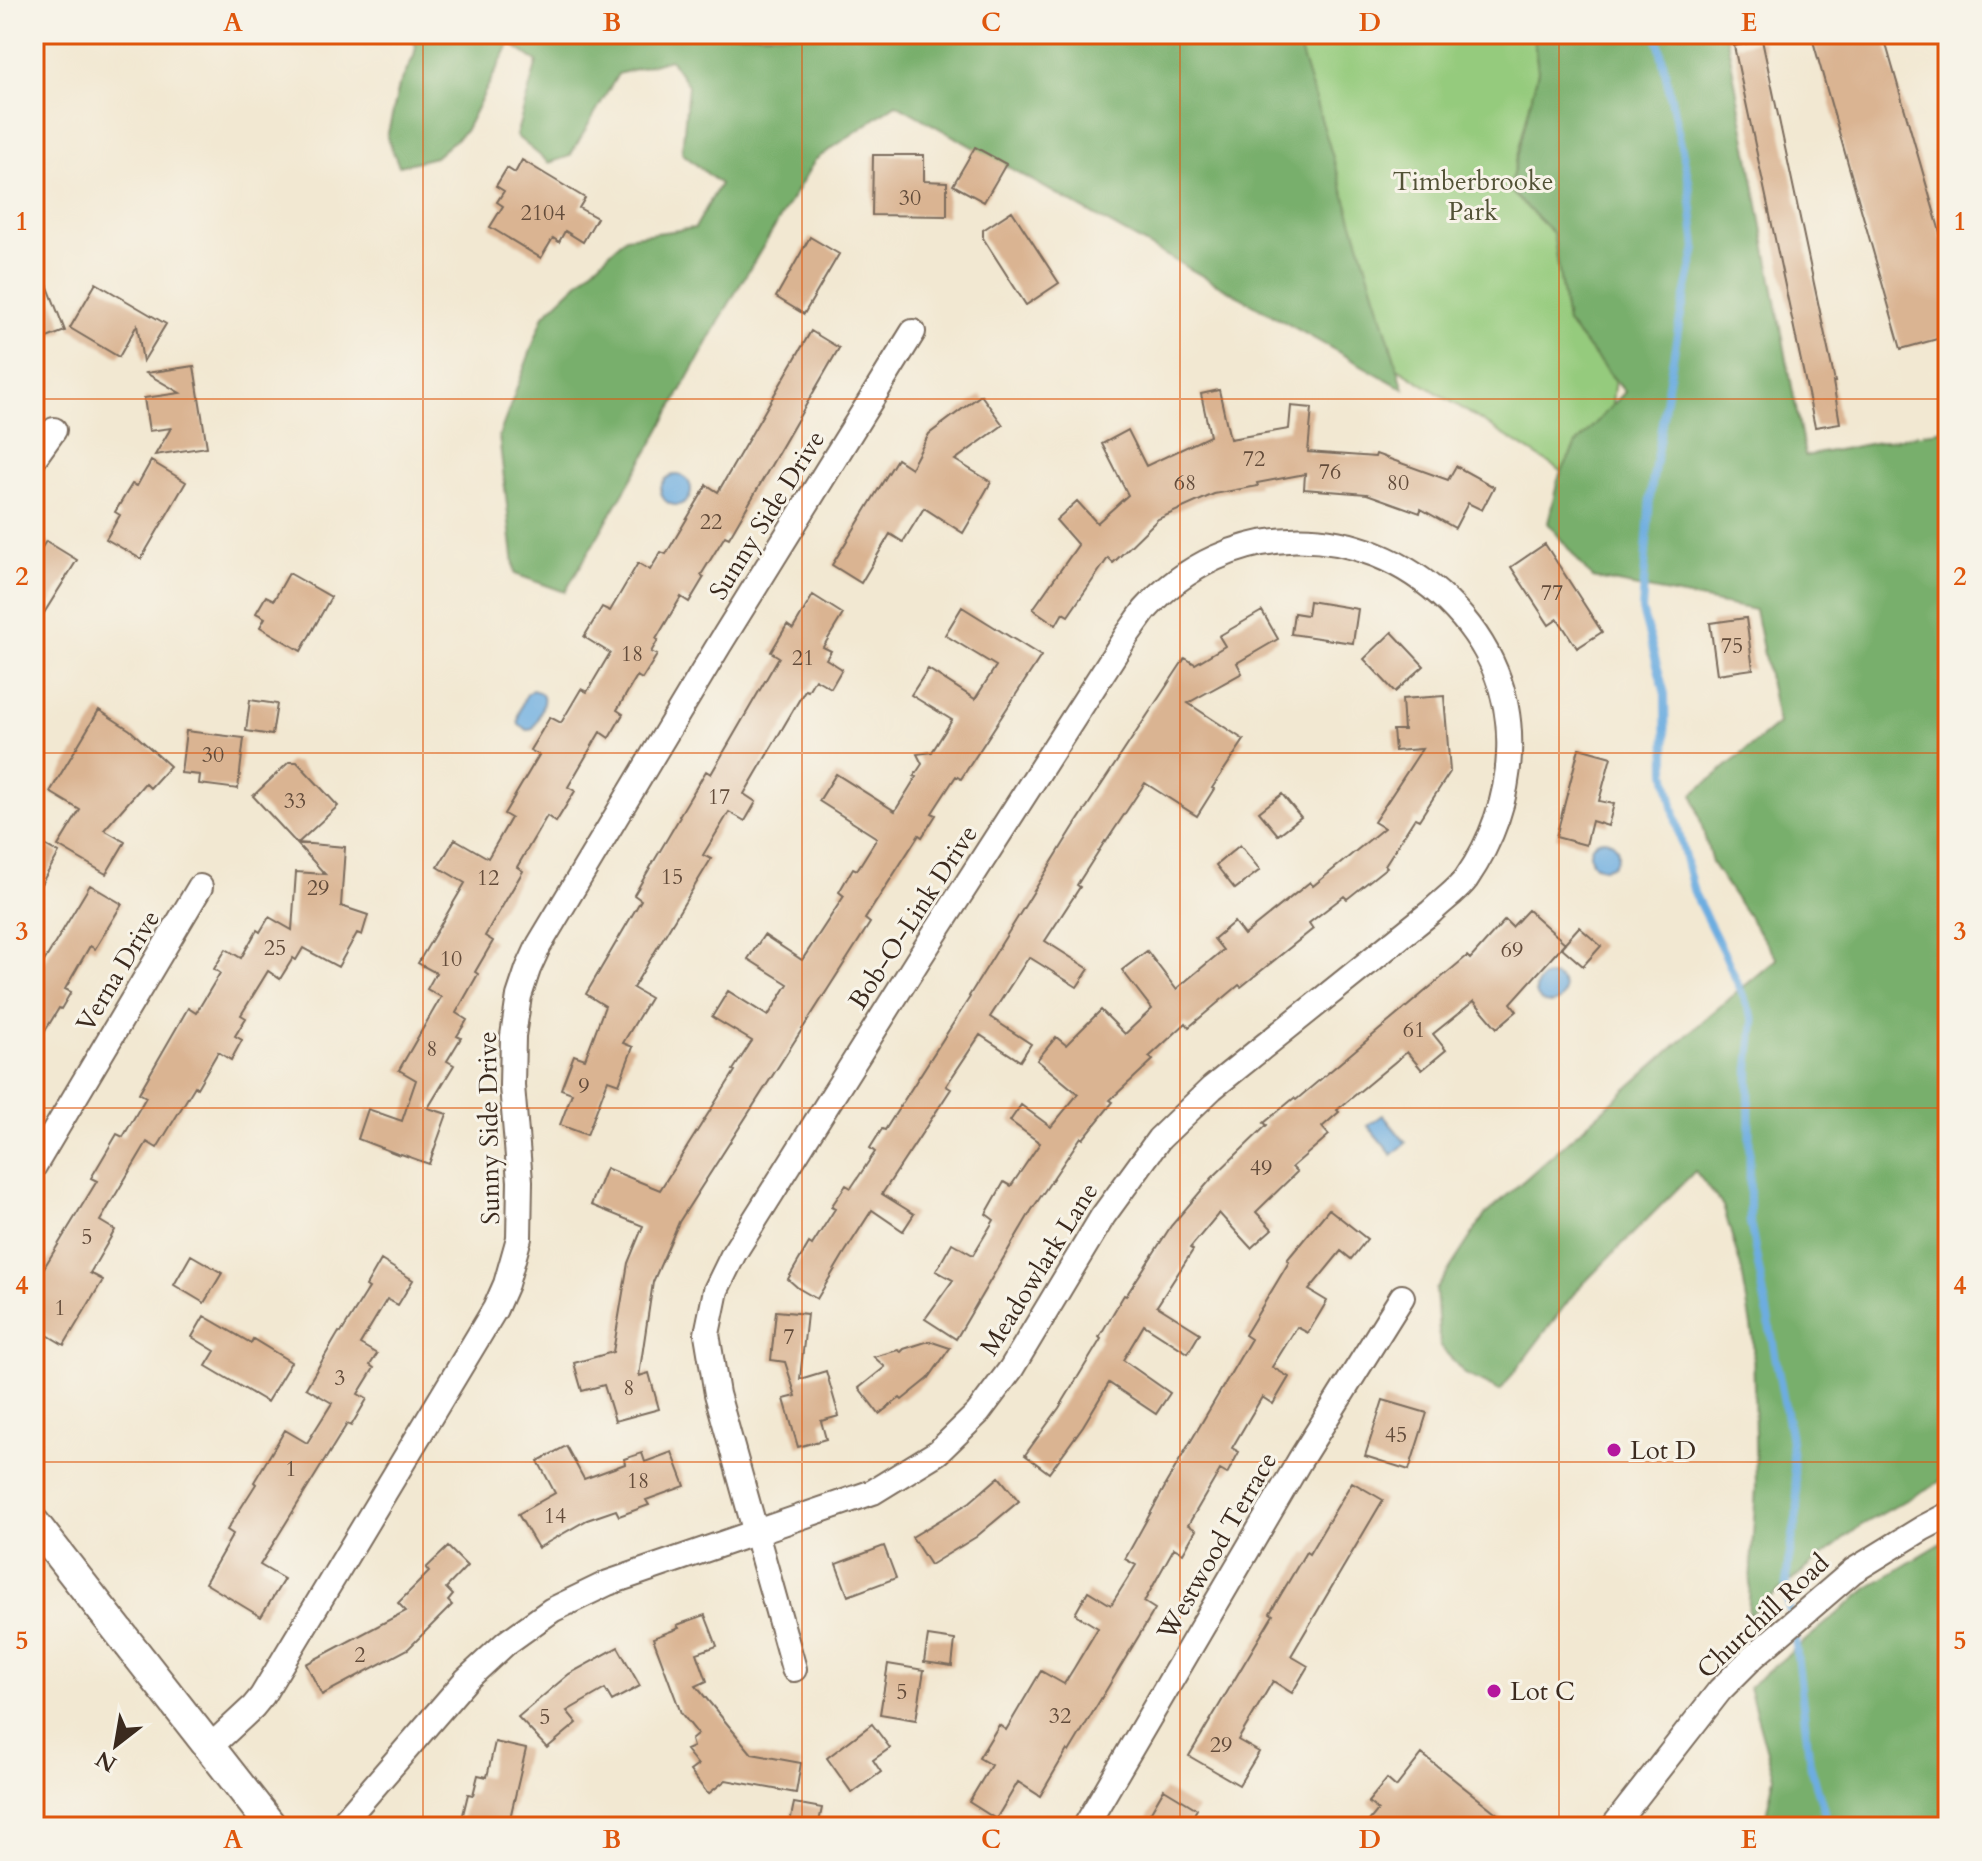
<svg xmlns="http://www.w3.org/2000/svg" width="1982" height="1861" viewBox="0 0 1982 1861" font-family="Cardo,serif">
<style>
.green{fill:#95cb7d;stroke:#687a4e;stroke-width:2}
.forest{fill:#78af6c;stroke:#5a6c45;stroke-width:2}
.water{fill:#6dade0;stroke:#546c7f;stroke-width:2}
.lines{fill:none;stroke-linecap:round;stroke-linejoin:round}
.stream{stroke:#6dade0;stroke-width:8}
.building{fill:#dab492}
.minor-casing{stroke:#7b6c5d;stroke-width:28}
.major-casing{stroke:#7b6c5d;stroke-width:34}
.minor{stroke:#fff;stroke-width:24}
.major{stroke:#fff;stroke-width:30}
.grid{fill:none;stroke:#df570d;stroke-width:2;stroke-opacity:0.55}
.poi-dot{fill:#b5179e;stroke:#f7f3e8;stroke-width:3}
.labels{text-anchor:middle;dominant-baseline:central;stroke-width:6;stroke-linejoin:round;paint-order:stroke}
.number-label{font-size:22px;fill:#634c3b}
.park-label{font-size:26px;fill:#525236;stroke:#f7f3e8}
.street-label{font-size:26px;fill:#3b2a1e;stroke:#f7f3e8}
.poi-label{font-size:26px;fill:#3b2a1e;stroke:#f7f3e8;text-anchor:start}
.neatline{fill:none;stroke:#df570d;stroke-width:3}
.grid-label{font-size:26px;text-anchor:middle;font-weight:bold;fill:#df570d}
</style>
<rect width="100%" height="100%" fill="#f7f3e8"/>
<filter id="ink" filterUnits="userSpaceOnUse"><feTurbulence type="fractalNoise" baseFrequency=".0125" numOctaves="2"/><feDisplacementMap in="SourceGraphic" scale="16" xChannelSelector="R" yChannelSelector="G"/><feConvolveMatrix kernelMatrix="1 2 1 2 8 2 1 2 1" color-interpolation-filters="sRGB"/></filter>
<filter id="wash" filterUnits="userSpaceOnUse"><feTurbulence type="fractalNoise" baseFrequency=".006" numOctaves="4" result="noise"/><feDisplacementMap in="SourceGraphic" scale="32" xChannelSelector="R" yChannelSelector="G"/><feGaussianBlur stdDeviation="1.8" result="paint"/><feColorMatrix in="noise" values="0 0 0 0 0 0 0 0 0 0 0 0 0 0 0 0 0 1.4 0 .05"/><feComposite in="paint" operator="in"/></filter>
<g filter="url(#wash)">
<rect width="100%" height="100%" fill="#f2e8d2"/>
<path class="green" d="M1251,34H1617L1644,135L1601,496L1344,334Z"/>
<path class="forest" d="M409,34H1295L1404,389L896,104L815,160L731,300L652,444L565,592L515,574L499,436L544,315L626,237L695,228L720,184L682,153L688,85L670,59L618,74L570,156L549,163L516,136L537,62L510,43L465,131L435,157L399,166L387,137L399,86L414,56L416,46Z
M1536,34H1726L1805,456L1948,429V1477L1860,1526L1748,1615L1756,1487L1753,1339L1742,1271L1723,1206L1695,1171L1576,1291L1500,1391L1465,1374L1440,1346L1436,1290L1485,1215L1711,1014L1777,959L1712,863L1693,794L1778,724L1755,610L1592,578L1548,523L1558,479L1576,444L1625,392L1567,323L1553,233L1509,190L1538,71L1534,40Z
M1948,1539V1827H1761L1766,1815L1774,1777L1749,1687L1871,1586Z"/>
<path class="water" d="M661 490a15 15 0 1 1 30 0a15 15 0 1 1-30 0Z
M532,690C537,692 541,691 543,697C545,701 537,725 533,728C532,730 529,730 527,730L519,725C517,715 523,695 532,690Z
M1590 854a14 14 0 1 1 28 0a14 14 0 1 1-28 0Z
M1536 990a14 14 0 1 1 28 0a14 14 0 1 1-28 0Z
M1383,1115L1406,1143L1392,1155L1368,1126Z"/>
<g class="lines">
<path class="stream" d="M1657,34L1689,182L1696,248L1680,319L1667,392L1650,497L1642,610L1665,694L1666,772L1676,821L1694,893L1726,957L1754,1021L1749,1069L1750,1222L1790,1434L1798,1508L1788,1565L1786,1590L1796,1646L1810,1764L1829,1827"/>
</g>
<g id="blocks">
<path class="building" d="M1811,34H1883L1948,260V336L1901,349Z
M1762,40L1835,382H1833L1840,423L1815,427L1734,46Z
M975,147L1006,164L984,202L953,185Z
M873,155H924V181L947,182V216L872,215Z
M522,160L585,198L579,208L597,218L583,242L565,231L559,242L553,238L541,258L490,227L503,206L497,202L504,191L496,186L507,168L515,173Z
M1012,211L1059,283L1026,305L983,238V230Z
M810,237L839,254L804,314L776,297Z
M34,256H36L65,331L34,343Z
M96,283L166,324L143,362L137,325L119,357L70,328Z
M811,331L839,348L729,538L725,536L701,575L704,577L689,602L681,597L656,639L658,640L651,652L657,655L642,679L637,676L617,710L623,714L609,738L600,732L568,787L575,791L556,822L547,816L517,867L523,871L485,936L493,941L475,972L478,974L456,1013L467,1020L457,1036L461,1038L447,1061L454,1065L428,1108L447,1114L429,1164L401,1154L400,1155L358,1139L368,1109L402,1121L416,1080L399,1070L441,997L427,989L436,973L418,963L465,883L438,867L455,839L488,858L511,818L504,814L539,755L530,750L550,717L561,723L581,689L587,692L610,653L584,637L602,607L610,611L638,563L650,570L661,552L666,554L707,485L718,492Z
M194,366L207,447L155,455L171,428L149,431L144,398L180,393L146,373Z
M1219,390L1230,439L1289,429L1291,406L1312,408L1308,452L1375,457L1376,454L1448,480L1456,466L1494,487L1482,510L1468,503L1455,528L1421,509L1420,513L1367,494L1304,489L1305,474L1257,483L1258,486L1214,494L1158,519L1113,563L1108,558L1068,616L1063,613L1056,625L1033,609L1078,545L1056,520L1077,501L1097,523L1128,495L1102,444L1128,430L1146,466L1210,436L1201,394Z
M981,395L1003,425L955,460L991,482L979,503L980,504L963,533L924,508L903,542L890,534L861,583L832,565L897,459L911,468L929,434Z
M151,461L186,482L141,559L106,539L120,515L115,512L132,484L137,486Z
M46,541L77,560L34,629V560Z
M1545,544L1602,632L1577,648L1558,619L1549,625L1511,567Z
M289,573L331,597L301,651L260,627L265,618L256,613L266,596L274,600Z
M813,595L843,614L823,647L831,651L826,659L842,669L831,688L815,679L808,691L805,690L744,794L756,802L745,821L729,812L703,855L711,859L633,988L650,998L623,1043L633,1047L619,1084L608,1080L587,1135L560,1125L572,1093L561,1089L574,1055L585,1059L605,1006L586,994L641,900L634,895L680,817L679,816L706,771L711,774L779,657L771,652L787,625L793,629Z
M1309,601L1358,609L1353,643L1291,634L1294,613L1307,615Z
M962,607L1041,656L961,779L956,776L932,813L936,815L922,837L919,835L865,919L870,923L679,1222L653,1282L639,1376L649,1373L659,1409L615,1421L604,1385L582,1391L574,1363L613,1352L628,1263L643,1226L591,1205L606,1168L660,1190L735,1071L733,1070L752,1041L712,1017L728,991L768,1016L788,984L748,959L764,935L802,960L844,896L839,892L853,868L857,870L877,838L819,801L836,774L895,811L916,777L914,776L922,764L917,754L932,752L952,720L911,695L928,669L975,699L996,666L945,635Z
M1262,611L1278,639L1237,663L1242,673L1188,703L1244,740L1212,788L1214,789L1197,816L1145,783L1106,842L1105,841L1077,885L1080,887L1045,941L1089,969L1077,987L1029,957L990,1017L1031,1044L1020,1061L980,1035L946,1086L951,1089L882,1194L914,1214L903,1231L872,1210L845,1252L817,1299L798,1288L788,1279L809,1243L812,1245L835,1209L831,1207L846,1185L851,1188L875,1152L870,1148L882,1129L885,1130L970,997L969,996L1073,828L1185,658L1195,664L1225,646L1219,636Z
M1746,618L1753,669L1717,674L1710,623Z
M1392,632L1424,666L1395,692L1364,659Z
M1444,696L1450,772L1419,820L1415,818L1385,865L1387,867L1347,899L1344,896L1309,923L1313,929L1241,987L1239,985L1189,1027L1186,1023L1149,1057L1153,1060L1110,1100L1113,1102L1083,1139L1081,1137L1031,1211L956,1339L925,1319L953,1280L936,1271L952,1243L973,1255L994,1220L986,1214L1004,1182L1011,1186L1040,1143L1010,1121L1021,1105L1051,1127L1078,1094L1037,1060L1056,1037L1066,1045L1101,1010L1125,1034L1152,1009L1122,970L1147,951L1176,989L1223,950L1214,939L1234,922L1244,935L1310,882L1313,886L1384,828L1374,822L1422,749L1395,751L1393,730H1404L1402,699Z
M250,700L277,704L272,735L246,731Z
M99,710L130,730L170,766L150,788L145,783L104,830L125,842L106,874L58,846L80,810L50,792Z
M186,731L244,738L238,789L199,784L200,775L181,773Z
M1579,748L1611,757L1599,801L1614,804L1608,826L1592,821L1586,845L1556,837Z
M289,762H297L338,806L298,843L345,847L341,906L368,915L362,935L357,933L338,967L303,948L296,960L293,958L280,979L268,971L241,1015L246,1018L235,1036L242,1040L231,1060L218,1052L197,1088L195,1086L157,1148L147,1142L100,1221L115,1230L90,1273L103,1280L64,1345L34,1327V1284L97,1181L91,1178L117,1134L123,1137L146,1097L139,1093L188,1008L196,1013L220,973L214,969L226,949L241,958L257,930L260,932L269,917L292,930L296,872L325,874L253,796Z
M1282,794L1301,817L1278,835L1259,812Z
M34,839L59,853L34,896Z
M1240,845L1260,870L1235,889L1216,865Z
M90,885L122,904L95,949L90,946L65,989L71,992L61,1009L59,1008L34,1049V978Z
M1528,910L1565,943L1511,1003L1517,1011L1497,1028L1474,1001L1433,1034L1446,1050L1422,1070L1407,1052L1337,1110L1339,1112L1322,1127L1329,1135L1292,1167L1297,1172L1256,1212L1272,1229L1251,1248L1219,1213L1190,1248L1193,1250L1157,1306L1200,1333L1188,1353L1144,1325L1123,1360L1170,1393L1156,1414L1109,1383L1083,1426L1049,1473L1025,1455L1059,1408L1101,1339L1099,1337L1124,1295L1126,1296L1171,1226L1212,1178L1267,1125L1264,1123L1294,1098L1296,1100L1467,956L1470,959L1505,920L1512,927Z
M1579,927L1601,946L1583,966L1561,947Z
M1329,1209L1367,1239L1351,1259L1341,1251L1309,1290L1327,1301L1308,1333L1297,1327L1272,1367L1289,1377L1273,1404L1262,1397L1232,1448L1239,1452L1227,1474L1220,1470L1188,1525L1196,1530L1183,1553L1174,1548L1144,1602L1155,1609L1069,1752L1067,1750L1040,1796L1018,1782L996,1819L969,1802L991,1765L979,1758L999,1725L1006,1730L1041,1671L1064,1684L1074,1668L1098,1628L1075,1614L1088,1591L1111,1605L1136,1565L1125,1559L1166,1485H1165L1251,1339L1245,1335L1289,1262L1287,1260Z
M191,1255L222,1273L204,1303L174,1285Z
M381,1260L413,1280L398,1305L387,1299L360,1344L377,1354L370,1365L374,1368L358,1394L367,1399L351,1426L347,1424L260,1565L284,1579L261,1617L205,1583L233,1534L227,1530L256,1484L254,1482L285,1430L307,1443L332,1403L306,1388L339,1332L341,1333L369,1288L366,1286Z
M776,1311L807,1314L800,1379L826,1371L839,1416L821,1421L826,1439L798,1447L784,1399L796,1396L785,1362L771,1360Z
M204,1316L251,1343L253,1339L291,1362L267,1402L206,1366L215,1351L192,1337Z
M929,1341L950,1348L928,1379L902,1400L900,1398L879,1414L859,1388L885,1367L874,1357L898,1350L901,1352L904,1349Z
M1383,1400L1427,1413L1409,1470L1365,1456Z
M566,1446L584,1479L625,1464L624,1459L642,1453L645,1462L672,1452L685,1486L646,1500L649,1505L619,1516L616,1510L587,1520L538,1548L518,1514L555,1493L538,1461Z
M999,1477L1019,1501L976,1537L930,1565L912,1537L970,1502Z
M1352,1482L1383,1500L1291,1656L1308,1666L1292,1693L1273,1681L1238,1740L1259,1752L1239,1785L1189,1756L1273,1615L1270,1613L1306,1552L1309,1554Z
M884,1546L896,1578L848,1596L836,1564Z
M448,1547L467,1566L446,1588L453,1595L448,1601L452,1605L408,1649L322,1695L306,1664L406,1611L398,1603L429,1572L426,1568Z
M705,1615L717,1646L697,1653L707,1681L696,1686L752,1754L801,1763L796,1793L726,1780L708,1794L690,1771L698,1765L686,1750L693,1747L691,1740L698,1734L681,1713L653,1638L679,1628L677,1625Z
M928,1636L955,1640L952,1666L924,1662Z
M618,1647L640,1686L612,1701L605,1689L567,1711L577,1723L547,1748L518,1717L569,1674Z
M888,1664L924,1670L916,1720L880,1714Z
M872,1724L890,1748L873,1760L881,1772L852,1793L827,1758Z
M495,1742L526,1749L508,1827H460L468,1794L473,1795L478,1775L487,1777Z
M1422,1754L1514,1827H1364L1378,1810L1368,1802L1387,1779L1396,1787Z
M1164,1789L1197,1809L1187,1827H1142Z
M794,1803L822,1808L818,1827H789Z"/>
</g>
</g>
<g filter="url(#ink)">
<use href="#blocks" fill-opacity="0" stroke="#7b6c5d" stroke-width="2"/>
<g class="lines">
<defs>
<path id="minor" d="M34,458L54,430
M34,1166L200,887
M209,1748L253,1707L262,1696L495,1309L506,1284L519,1238L520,1181L512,1086L513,1036L519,996L528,969L539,945L719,645L913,332
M339,1827L466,1680L506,1643L552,1610L608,1583L873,1492L938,1452L978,1413L1011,1369L1103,1216L1159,1139L1212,1088L1431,912C1442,901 1457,891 1466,879C1492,841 1507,800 1509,754C1512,695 1490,643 1448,602C1361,517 1228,518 1145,610C1139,618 1133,627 1127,635L918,960L734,1253L716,1290L707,1334L717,1394L794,1669
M1085,1827L1300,1460L1402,1297
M1613,1827L1720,1690L1753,1657L1853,1571L1923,1528L1948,1515"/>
<path id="major" d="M34,1523L272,1827"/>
</defs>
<use href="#minor" class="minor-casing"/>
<use href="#major" class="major-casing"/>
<use href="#minor" class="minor"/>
<use href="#major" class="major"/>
</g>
</g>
<path class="grid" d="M423,34V1827M802,34V1827M1180,34V1827M1559,34V1827M34,399H1948M34,753H1948M34,1108H1948M34,1462H1948"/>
<g class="poi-dot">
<circle cx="1614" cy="1450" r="8"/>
<circle cx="1494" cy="1691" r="8"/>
</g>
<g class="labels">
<g class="number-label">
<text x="910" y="198">30</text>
<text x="543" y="213">2104</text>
<text x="1254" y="459">72</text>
<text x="1330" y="472">76</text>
<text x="1185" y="483">68</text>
<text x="1398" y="483">80</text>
<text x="711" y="522">22</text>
<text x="1552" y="593">77</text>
<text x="1732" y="646">75</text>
<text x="632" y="654">18</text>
<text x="803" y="658">21</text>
<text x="213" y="755">30</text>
<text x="719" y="797">17</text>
<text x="295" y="801">33</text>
<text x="672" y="877">15</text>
<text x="488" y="878">12</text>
<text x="318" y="888">29</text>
<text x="275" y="948">25</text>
<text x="1512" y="950">69</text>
<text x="451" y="959">10</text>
<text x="1414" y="1030">61</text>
<text x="432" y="1049">8</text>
<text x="584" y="1086">9</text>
<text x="1261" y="1168">49</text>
<text x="87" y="1237">5</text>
<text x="60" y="1308">1</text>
<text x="789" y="1337">7</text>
<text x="340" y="1378">3</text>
<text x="629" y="1388">8</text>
<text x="1396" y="1435">45</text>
<text x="291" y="1469">1</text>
<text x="638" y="1481">18</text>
<text x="555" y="1516">14</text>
<text x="360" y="1655">2</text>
<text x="902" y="1692">5</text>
<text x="1060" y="1716">32</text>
<text x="545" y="1717">5</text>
<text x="1221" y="1745">29</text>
</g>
<g class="park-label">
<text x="1473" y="181">Timberbrooke<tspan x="1473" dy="30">Park</tspan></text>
</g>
<g class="street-label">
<text transform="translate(767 515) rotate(-58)">Sunny Side Drive</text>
<text transform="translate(913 917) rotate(-57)">Bob-O-Link Drive</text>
<text transform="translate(118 971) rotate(-59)">Verna Drive</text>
<text transform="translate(489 1128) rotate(-91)">Sunny Side Drive</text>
<text transform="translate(1039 1269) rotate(-58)">Meadowlark Lane</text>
<text transform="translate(1217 1546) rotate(-60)">Westwood Terrace</text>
<text transform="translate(1763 1616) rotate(-43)">Churchill Road</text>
</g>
<g class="poi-label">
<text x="1630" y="1450">Lot D</text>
<text x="1510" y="1691">Lot C</text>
</g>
</g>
<rect width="1982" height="1861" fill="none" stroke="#f7f3e8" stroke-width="88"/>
<g transform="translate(116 1745) rotate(211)" stroke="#f7f3e8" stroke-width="6" paint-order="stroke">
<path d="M0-6L14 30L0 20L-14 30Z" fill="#3b2a1e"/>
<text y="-12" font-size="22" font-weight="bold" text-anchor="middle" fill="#3b2a1e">N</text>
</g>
<rect x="44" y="44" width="1894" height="1773" class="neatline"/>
<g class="grid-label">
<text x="233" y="31">A</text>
<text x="612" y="31">B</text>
<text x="991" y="31">C</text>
<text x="1370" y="31">D</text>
<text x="1749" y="31">E</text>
<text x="22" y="230">1</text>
<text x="1960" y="230">1</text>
<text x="22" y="585">2</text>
<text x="1960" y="585">2</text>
<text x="22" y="940">3</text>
<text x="1960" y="940">3</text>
<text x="22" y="1294">4</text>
<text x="1960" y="1294">4</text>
<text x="22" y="1649">5</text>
<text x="1960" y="1649">5</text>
<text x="233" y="1848">A</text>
<text x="612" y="1848">B</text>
<text x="991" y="1848">C</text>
<text x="1370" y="1848">D</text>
<text x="1749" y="1848">E</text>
</g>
</svg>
